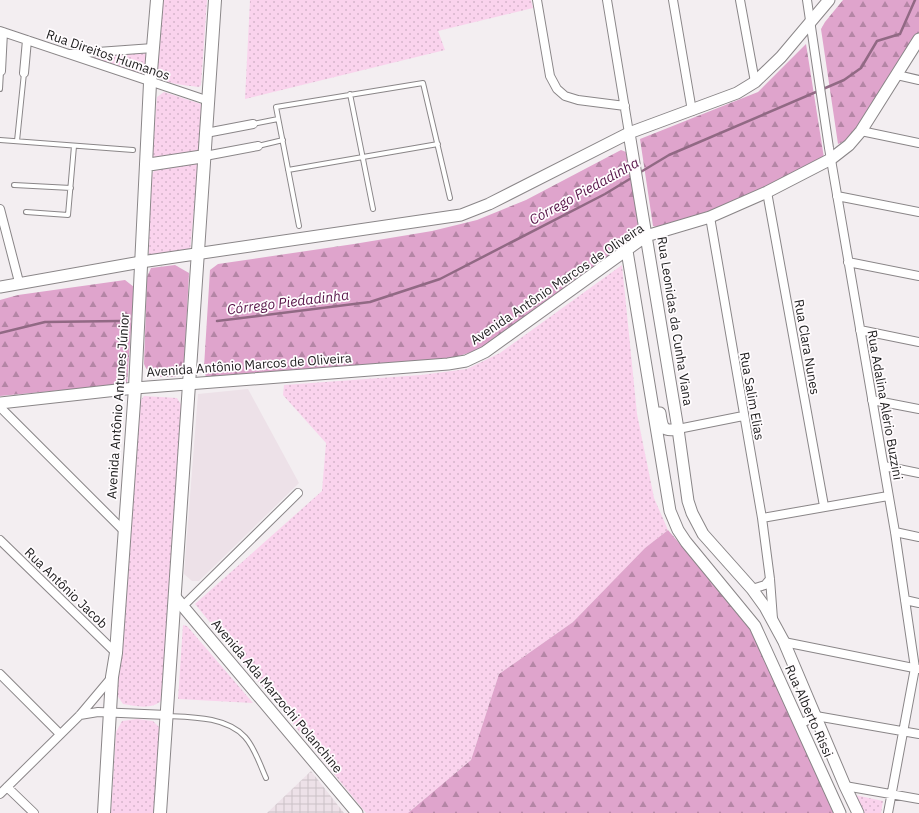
<svg xmlns="http://www.w3.org/2000/svg" width="919" height="813" viewBox="0 0 919 813" font-family="'IBM Plex Sans',sans-serif">
<style>
.built{fill:#ede1e8}
.industrial{fill:url(#industrial-grid)}
.grass{fill:url(#grass-dots)}
.forest{fill:url(#forest-firs)}
.lines{fill:none;stroke-linecap:round;stroke-linejoin:round}
.stream{stroke:#916984;stroke-width:2.5}
.lane-casing{stroke:#8a8688;stroke-width:6}
.street-casing{stroke:#8a8688;stroke-width:10}
.secondary-casing{stroke:#8a8688;stroke-width:13}
.primary-casing{stroke:#8a8688;stroke-width:14}
.lane{stroke:#fff;stroke-width:4}
.street{stroke:#fff;stroke-width:8}
.secondary{stroke:#fff;stroke-width:11}
.primary{stroke:#fff;stroke-width:12}
.labels{text-anchor:middle;dominant-baseline:central;stroke-width:3.5;stroke-linejoin:round;paint-order:stroke}
.street-label{font-size:13px;fill:#212021;stroke:#fffcfe}
.water-label{font-size:14px;font-style:italic;fill:#551146;stroke:#fffcfe}
</style>
<defs>
<pattern id="industrial-grid" width="8" height="8" patternUnits="userSpaceOnUse"><rect width="8" height="8" fill="#ede1e8"/><path d="M0 4h8M4 0v8" fill="none" stroke="#cbc1c7"/></pattern>
<pattern id="grass-dots" width="8" height="8" patternUnits="userSpaceOnUse"><rect width="8" height="8" fill="#fad3ed"/><path d="M2 2h.1M6 6h.1" fill="none" stroke="#d6b5cb" stroke-width="1.8" stroke-linecap="round"/></pattern>
<pattern id="forest-firs" width="22" height="20" patternUnits="userSpaceOnUse"><rect width="22" height="20" fill="#dfa4cc"/><path d="M5 1l3.5 6h-7zM16 11l3.5 6h-7z" fill="#b485a5"/></pattern>
</defs>
<rect width="100%" height="100%" fill="#f3eef1"/>
<path class="built" d="M248,389L299,483L199,581H192L184,574L198,394Z"/>
<path class="industrial" d="M311,771L344,813H267Z"/>
<path class="grass" d="M162,0H207L201,85L199,87C185,85 164,85 156,73Z
M250,0H531L533,8L438,31L445,50L245,99Z
M149,53L147,78L82,56Z
M164,92L204,105L200,147L195,153L157,159L152,156L157,97Z
M190,162L198,163L190,252L155,257L149,254L150,178L154,171Z
M622,265L637,414L654,498L668,530L645,548L573,622L499,674L471,760L408,813H366L195,604L322,491L326,443L283,395L284,385L421,375L467,369L500,353Z
M144,396L177,398L182,406L161,701C150,710 136,706 123,704L117,695L138,404Z
M183,625L187,626L253,703L178,699Z
M137,719L153,721L162,730L157,813H111L116,732L122,721Z
M855,795L883,801L881,813H864Z"/>
<path class="forest" d="M843,0H919V33L869,115L849,139L838,144L821,29L825,22Z
M806,44L824,158L738,201L659,228L653,226L640,139L758,92Z
M621,150L626,152L642,235L564,288L482,349L452,358L206,378L204,367L210,270L218,264L354,244L432,231L477,220L526,200Z
M175,265L189,273L184,368L175,377C160,377 150,379 144,364L147,277L151,268Z
M125,280L134,287L127,384L0,396V300L18,295Z
M668,530L750,626L834,813H408L471,760L499,674L573,622L645,548Z"/>
<g class="lines">
<path class="stream" d="M639,173L669,155L844,80L861,68L877,41L900,34L915,0
M217,321L370,302L440,279L605,194L633,177
M0,333L45,322L120,321"/>
<defs>
<path id="lane" d="M0,89L1,71
M350,94L373,209
M253,124L278,119
M0,140L133,150
M17,141L24,73
M258,146L283,140
M288,170L438,144
M14,185L71,188
M26,212L68,215L74,146
M299,226L276,107L423,83L450,198
M168,716C193,717 227,717 245,737C255,748 260,765 266,778"/>
<path id="street" d="M537,0L550,76L557,89L565,96L578,100L625,106
M607,0L629,133
M673,0L692,111
M740,0L755,82
M807,0L829,148L895,532L915,668L888,813
M0,31L209,101
M70,54L153,48
M1,71L3,32
M24,73L27,40
M897,75L919,80
M861,131L919,143
M206,133L253,124
M205,156L258,146
M767,192L824,506
M837,196L919,212
M0,209L19,282
M710,217L762,518L770,579L773,619
M848,262L919,276
M860,330L919,342
M872,400L919,409
M0,407L123,530
M678,429L743,416
M884,466L919,473
M762,518L888,496
M895,532L919,537
M0,540L116,653
M752,589L765,585L770,579
M905,600L919,603
M183,606L298,493
M784,642L919,669
M0,674L60,734
M80,715L98,712L167,715
M800,724L816,716L919,734
M845,786L919,799
M7,787L34,813
M0,794L80,715L112,677"/>
<path id="secondary" d="M629,133L678,429L688,501L692,513L703,534L752,589L765,607L784,642L845,786L858,813
M627,251L670,511L678,530L686,542L755,626L840,813
M0,287L141,262L461,215L489,204L629,133L737,93L755,82L781,57L829,0
M0,403L135,388L448,364L466,361L485,352L646,236L710,217L767,192L831,159L849,145L861,131L919,39
M660,413C662,428 663,432 678,429
M175,597L357,813"/>
<path id="primary" d="M146,165L205,156
M104,813L112,677L116,653L135,388L150,83L157,0
M160,813L215,0"/>
</defs>
<use href="#lane" class="lane-casing"/>
<use href="#street" class="street-casing"/>
<use href="#secondary" class="secondary-casing"/>
<use href="#primary" class="primary-casing"/>
<use href="#lane" class="lane"/>
<use href="#street" class="street"/>
<use href="#secondary" class="secondary"/>
<use href="#primary" class="primary"/>
</g>
<g class="labels">
<g class="street-label">
<text transform="translate(108 55) rotate(19)">Rua Direitos Humanos</text>
<text transform="translate(557 284) rotate(-34)">Avenida Antônio Marcos de Oliveira</text>
<text transform="translate(675 321) rotate(81)">Rua Leonidas da Cunha Viana</text>
<text transform="translate(807 347) rotate(80)">Rua Clara Nunes</text>
<text transform="translate(249 365) rotate(-4)">Avenida Antônio Marcos de Oliveira</text>
<text transform="translate(752 396) rotate(80)">Rua Salim Elias</text>
<text transform="translate(885 405) rotate(80)">Rua Adalina Alério Buzzini</text>
<text transform="translate(118 406) rotate(-86)">Avenida Antônio Antunes Júnior</text>
<text transform="translate(66 588) rotate(44)">Rua Antônio Jacob</text>
<text transform="translate(277 696) rotate(50)">Avenida Ada Marzochi Polanchine</text>
<text transform="translate(809 711) rotate(66)">Rua Alberto Rissi</text>
</g>
<g class="water-label">
<text transform="translate(584 191) rotate(-29)">Córrego Piedadinha</text>
<text transform="translate(288 302) rotate(-7)">Córrego Piedadinha</text>
</g>
</g>
</svg>
